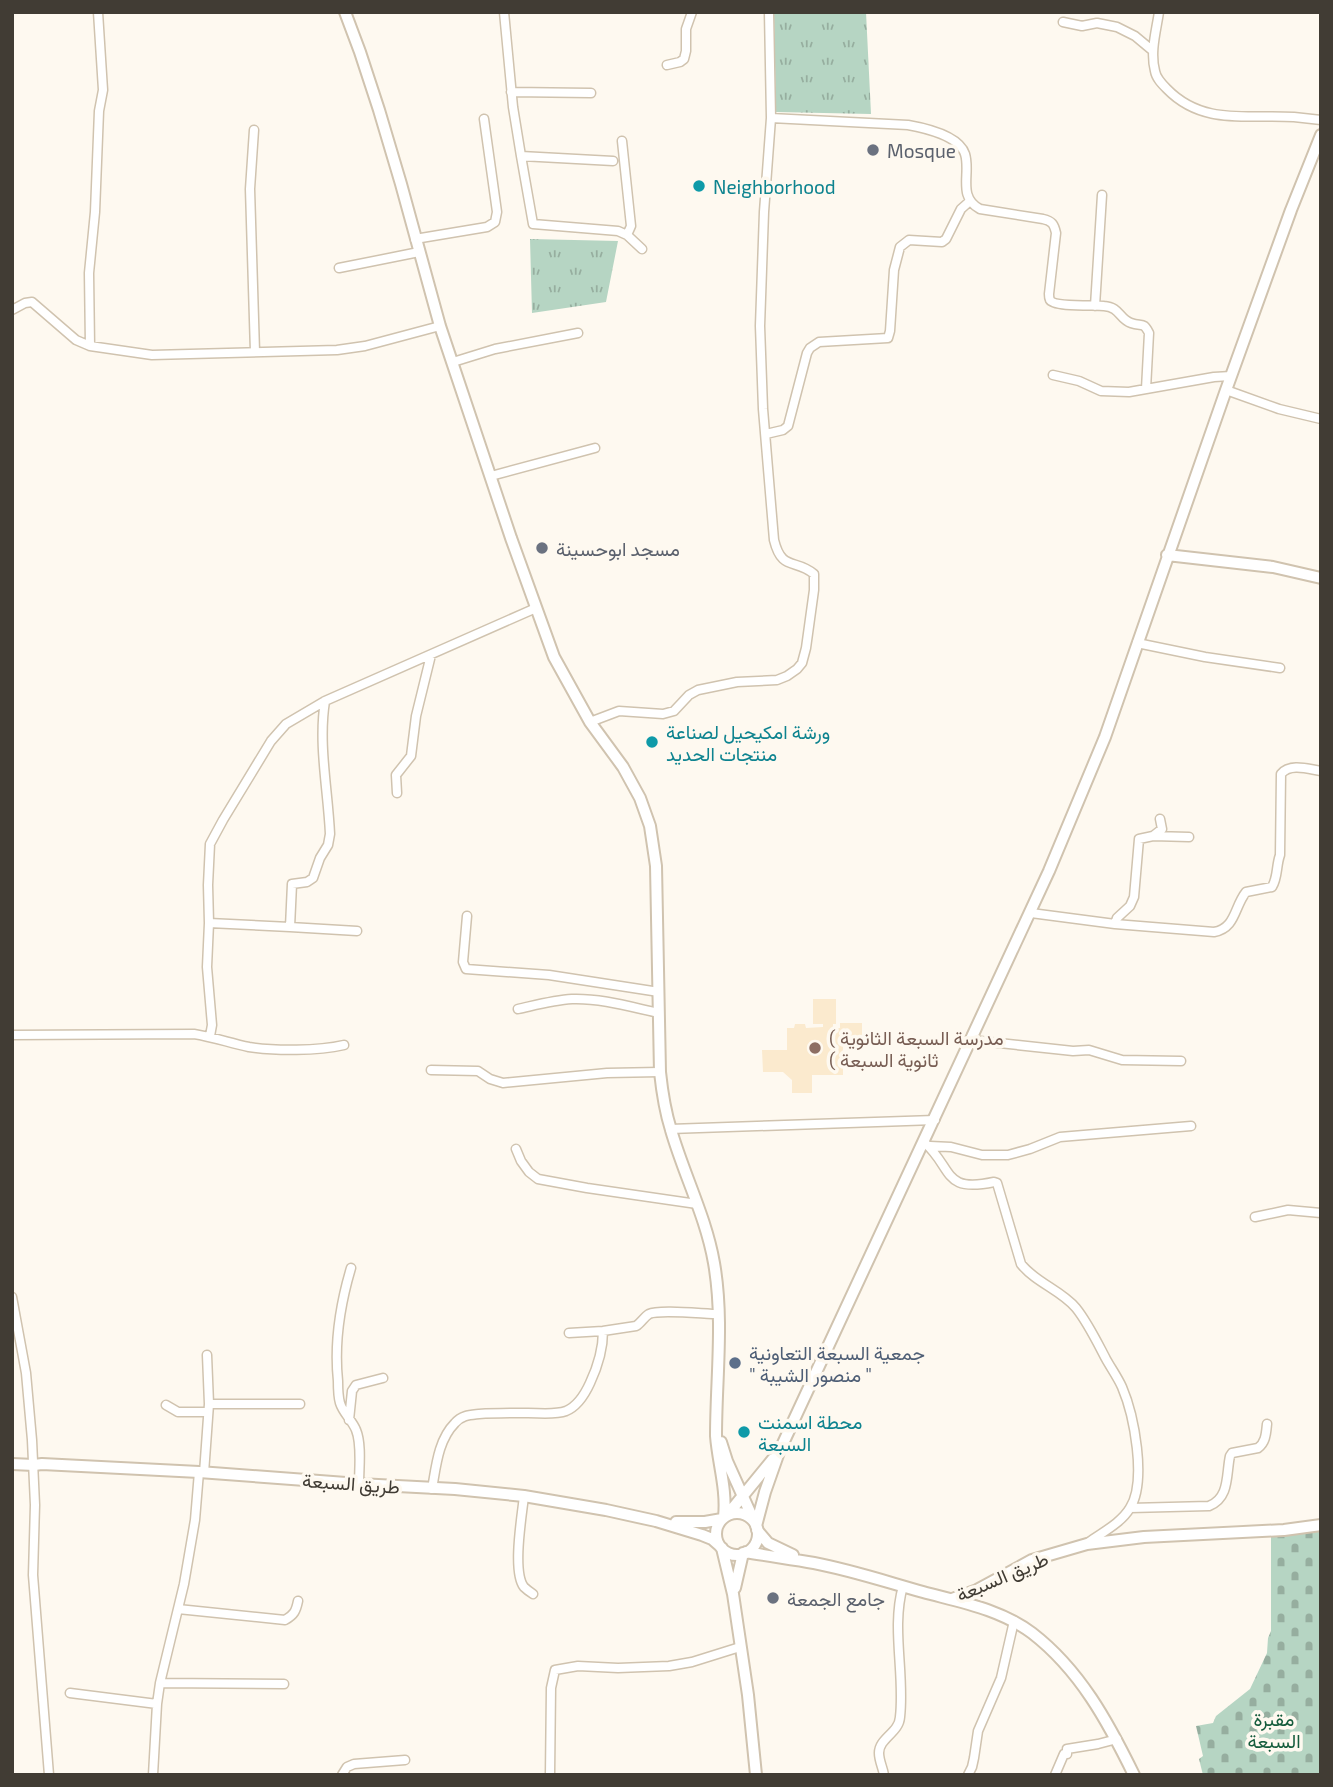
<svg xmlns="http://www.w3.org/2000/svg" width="1333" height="1787" viewBox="0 0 1333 1787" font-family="'Exo 2',Vazirmatn,sans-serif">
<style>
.built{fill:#fbeace}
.grass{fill:url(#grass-tufts)}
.cemetery{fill:url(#cemetery-stones)}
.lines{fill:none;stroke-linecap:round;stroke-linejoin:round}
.street-casing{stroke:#d0c3af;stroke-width:11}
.secondary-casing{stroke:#d0c3af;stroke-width:14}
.street{stroke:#fff;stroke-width:8}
.secondary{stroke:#fff;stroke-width:10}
.worship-dot{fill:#6b7280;stroke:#fef9f0;stroke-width:2.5}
.culture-dot{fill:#0f9aa8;stroke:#fef9f0;stroke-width:2.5}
.education-dot{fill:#8d6e63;stroke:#fef9f0;stroke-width:2.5}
.service-dot{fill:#5c6f8a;stroke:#fef9f0;stroke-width:2.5}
.labels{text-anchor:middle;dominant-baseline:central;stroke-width:7;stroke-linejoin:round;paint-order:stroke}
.worship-label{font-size:19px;fill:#5b616d;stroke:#fef9f0;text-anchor:start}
.culture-label{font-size:19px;fill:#0d838f;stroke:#fef9f0;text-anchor:start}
.education-label{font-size:19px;fill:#785e54;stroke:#fef9f0;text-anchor:start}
.service-label{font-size:19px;fill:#4e5e75;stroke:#fef9f0;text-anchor:start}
.street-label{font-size:19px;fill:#413c34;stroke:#fef9f0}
.park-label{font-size:19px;fill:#155c3c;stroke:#fef9f0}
</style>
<defs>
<pattern id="grass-tufts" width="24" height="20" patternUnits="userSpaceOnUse" patternTransform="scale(1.75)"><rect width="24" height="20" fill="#b6d5c3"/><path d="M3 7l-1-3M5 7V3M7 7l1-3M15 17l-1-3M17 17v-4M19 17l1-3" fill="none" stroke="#96ae9f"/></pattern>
<pattern id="cemetery-stones" width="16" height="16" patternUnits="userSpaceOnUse" patternTransform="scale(1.75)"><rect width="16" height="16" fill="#b6d5c3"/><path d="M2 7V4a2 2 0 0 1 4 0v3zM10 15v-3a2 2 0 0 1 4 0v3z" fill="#96ae9f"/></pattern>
</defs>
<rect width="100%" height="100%" fill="#fef9f0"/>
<path class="built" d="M813,999H836V1024H833V1028H840V1023H862V1046H843V1075H812V1093H792V1080L783,1072H763L762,1050H787V1028H794L795,1024H805L806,1028L823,1027V1024H813Z"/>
<path class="grass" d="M774,12H866L871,114L776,112Z
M530,239L618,241L606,302L532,313Z"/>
<path class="cemetery" d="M1321,1528V1775H1203L1199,1759L1203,1756L1196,1726L1213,1723L1216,1716L1250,1689L1267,1653L1268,1638L1271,1631V1537Z"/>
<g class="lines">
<defs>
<path id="street" d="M504,12L513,107L521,156L613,161
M1159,12C1156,32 1150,52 1155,71C1156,78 1162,84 1167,89C1203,126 1248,114 1294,117C1303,118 1312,119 1321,120
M1063,22L1082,26L1097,23L1117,27L1135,36L1153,51
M667,65L680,62L684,59L686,51V29L692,12
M511,92L591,93
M771,118L908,125C925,128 959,136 965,154C971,173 957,197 980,209L1043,219C1052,221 1054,224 1056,233L1049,294C1049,296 1049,298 1050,300C1054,307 1095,305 1104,306C1120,307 1119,319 1131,323C1142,327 1143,321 1149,333L1146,389
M254,130L250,189L255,352
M622,141L631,226L627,235
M521,156L533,224L618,231L627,235L642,249
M415,239L487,227L495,222L497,212L484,119
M339,268L419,252
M1095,306L1102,195
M12,310L25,303L32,302L76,340L90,346L152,355L337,350L365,346L440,326
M90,346L89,273L95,212L99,111L103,90L98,12
M453,362L495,349L578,333
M1053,375L1079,381L1101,391L1129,392L1214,377L1231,376
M1226,390L1279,409L1321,419
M766,434L783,430L788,426L807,353L810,348L819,342L888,338L890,331L894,270L900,247L909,240L942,242L946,239L961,209L970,201
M491,476L595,448
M1137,643L1205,657L1280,668
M590,722L619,711L663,714L674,711L689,695L698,690L737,682L777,680L787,676L797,669L802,663L806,648L814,590V574C795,558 782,572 774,540L763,409L760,326L764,212L771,118L769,12
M397,793L396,775L411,756L416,716L431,655
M1153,836L1189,837
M1031,913L1115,924L1214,932C1236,928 1234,907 1246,892L1272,887C1278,877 1276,866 1280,855L1281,774C1290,763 1308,769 1321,771
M467,916L463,962L466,969L549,975L659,992
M209,923L290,927L292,884L307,882L313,878L320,858L328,845L330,834C328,790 318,744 325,701
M1115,924L1117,918L1130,906L1134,897L1139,839L1153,836L1162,829L1160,819
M290,927L357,931
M518,1009C536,1005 554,1000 572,999C601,998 631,1007 659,1013
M12,1035L194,1034C213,1037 230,1043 249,1047C275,1051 318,1051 344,1045
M210,1036L212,1025L207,967L209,923L208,885L210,844L223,820L271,741L286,724L325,701L536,608
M971,1040L1073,1051L1089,1050L1122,1060L1181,1061
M431,1070L478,1071L490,1079L503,1083L607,1073L660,1072
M670,1129L935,1120
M924,1142C954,1169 942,1193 994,1182L997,1183L1021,1264C1036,1283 1061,1290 1076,1308C1088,1323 1097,1342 1106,1359C1111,1368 1118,1378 1122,1387C1134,1415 1147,1481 1130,1508C1121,1523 1103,1532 1089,1542
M930,1146L951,1147L982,1155H1008L1030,1149L1060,1137L1191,1126
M516,1149L521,1161L529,1172L538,1179L587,1188L697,1204
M1255,1217L1288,1210L1321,1213
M351,1268C340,1305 334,1343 338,1381C338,1388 338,1396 340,1403C343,1413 352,1420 356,1430C362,1444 359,1469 359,1484
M12,1297L26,1373L32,1440L35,1505L33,1575L49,1775
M569,1333L603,1331L636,1326C641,1323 644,1317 649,1314C659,1309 705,1314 719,1314
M209,1404H300
M166,1405L178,1412H208
M349,1420L352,1391L356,1385L383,1378
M204,1473L209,1404L207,1355
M432,1489C436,1467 438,1440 455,1423C462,1415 470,1415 479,1414C496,1413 512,1413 528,1413C540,1413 555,1415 566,1411C578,1406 585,1394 590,1383C598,1366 603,1350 603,1331
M524,1496C522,1515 512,1572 524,1587C527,1590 530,1592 533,1594
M1130,1508L1209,1506C1230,1498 1226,1474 1230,1456L1232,1453L1258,1448C1266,1442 1266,1433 1267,1424
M178,1609L285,1620C294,1615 296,1611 298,1601
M160,1683L284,1684
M70,1693L157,1704
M153,1775L157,1704L160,1683L184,1584L195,1520L199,1472
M342,1775L347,1767L354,1764L405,1760
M550,1775L551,1688L555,1670L578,1666L618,1668L669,1666L692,1662L740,1647
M884,1775C883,1768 879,1761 879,1753C879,1738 899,1733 900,1717C905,1674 891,1628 903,1586
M968,1775L972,1767L974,1758L978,1731L1001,1678L1014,1621
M1055,1775L1064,1754H1067V1749L1098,1744L1117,1739"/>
<path id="secondary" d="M345,12L360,52L379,110L401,184L440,326L511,538L554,657L590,722L623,767L640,798L650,826L656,866L660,1072C662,1091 665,1111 671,1130C684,1175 706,1217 714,1263C724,1320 716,1379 716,1436C718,1463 727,1489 724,1517
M1167,555L1273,567L1321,578
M721,1442L727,1461L754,1521
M12,1464L34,1465L42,1464L199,1472L359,1484L455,1489L524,1496L606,1510L656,1521L702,1535L712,1539L720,1546
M716 1534a21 21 0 1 1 42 0a21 21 0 1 1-42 0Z
M728,1514L773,1459
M676,1522H705L722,1519
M756,1526L765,1492L779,1452L1049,871L1105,737L1226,390L1291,210L1321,135
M757,1530L768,1543L793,1555
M722,1548L733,1594L748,1695L756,1775
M746,1552C768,1556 792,1559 814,1563C851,1570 887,1582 923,1592C960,1602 1000,1609 1032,1633C1080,1670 1108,1722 1134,1775
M735,1588L743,1553
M952,1599L977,1590L1032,1560L1087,1544L1144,1537L1284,1530L1321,1525"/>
</defs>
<use href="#street" class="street-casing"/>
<use href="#secondary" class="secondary-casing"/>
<use href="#street" class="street"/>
<use href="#secondary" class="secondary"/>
</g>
<g class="worship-dot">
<circle cx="873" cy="150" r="7"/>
<circle cx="542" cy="548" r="7"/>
<circle cx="773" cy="1598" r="7"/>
</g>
<g class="culture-dot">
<circle cx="699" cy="186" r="7"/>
<circle cx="652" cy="742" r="7"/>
<circle cx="744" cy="1432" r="7"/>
</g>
<circle class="education-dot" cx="815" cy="1048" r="7"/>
<circle class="service-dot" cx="735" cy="1363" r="7"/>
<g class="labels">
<g class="worship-label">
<text x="887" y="150">Mosque</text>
<text x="556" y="548">مسجد ابوحسينة</text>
<text x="787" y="1598">جامع الجمعة</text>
</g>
<g class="culture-label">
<text x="713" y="186">Neighborhood</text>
<text x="666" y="731">ورشة امكيحيل لصناعة<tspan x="666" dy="22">منتجات الحديد</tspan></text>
<text x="758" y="1421">محطة اسمنت<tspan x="758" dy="22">السبعة</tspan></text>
</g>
<g class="education-label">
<text x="829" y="1037">( مدرسة السبعة الثانوية<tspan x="829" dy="22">( ثانوية السبعة</tspan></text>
</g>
<g class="service-label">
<text x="749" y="1352">جمعية السبعة التعاونية<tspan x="749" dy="22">" منصور الشيبة "</tspan></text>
</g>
<g class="street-label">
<text transform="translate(351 1483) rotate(4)">طريق السبعة</text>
<text transform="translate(1002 1576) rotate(-23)">طريق السبعة</text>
</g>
<g class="park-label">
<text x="1274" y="1718">مقبرة<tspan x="1274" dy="22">السبعة</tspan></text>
</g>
</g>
<rect width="1333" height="1787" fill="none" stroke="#413c34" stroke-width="28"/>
</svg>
